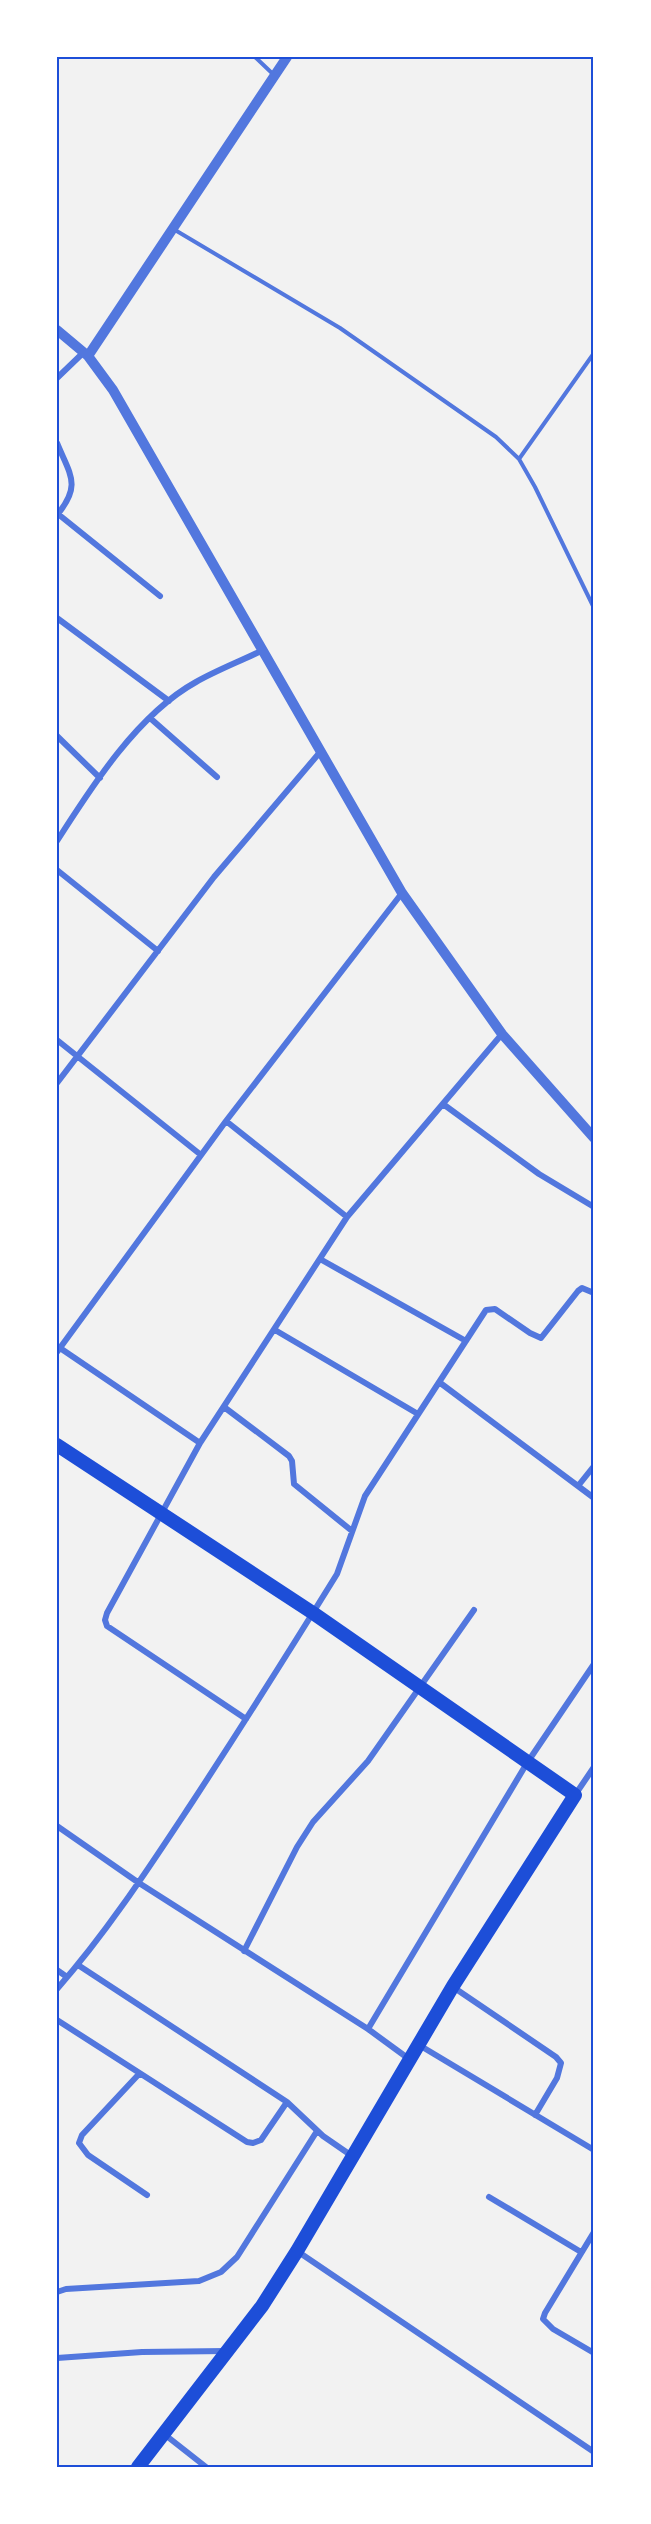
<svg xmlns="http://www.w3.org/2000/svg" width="651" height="2524" viewBox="0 0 651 2524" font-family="'Work Sans',sans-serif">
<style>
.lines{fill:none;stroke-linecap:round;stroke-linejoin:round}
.service{stroke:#5277de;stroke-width:4}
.minor{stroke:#5277de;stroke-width:6}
.tertiary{stroke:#5277de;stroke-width:10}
.trunk{stroke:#1d4ed8;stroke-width:14}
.neatline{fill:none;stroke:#1d4ed8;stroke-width:2}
</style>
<rect width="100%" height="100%" fill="#f2f2f2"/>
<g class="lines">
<path class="service" d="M255,57L274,75
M175,230L340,328L496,437L519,459L535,487L594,608
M519,459L594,353"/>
<path class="minor" d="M57,378L84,352
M57,443C70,475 82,485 57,515
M58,514L160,596
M57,618L169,701
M150,718L217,777
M57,736L100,778
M57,841C92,786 138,714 196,682C217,670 241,661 263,650
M57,870L158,951
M57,1040L201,1155
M57,1083L214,877L321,751
M443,1104L539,1174L594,1207
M226,1121L347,1217
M320,1259L466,1341
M275,1330L418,1414
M60,1348L200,1443
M57,1352L226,1121L402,893
M439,1382L594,1498
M224,1407L289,1456L292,1461L294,1484L352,1531
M578,1486L594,1466
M246,1719L107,1626L105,1620L107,1613L200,1443L347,1217L502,1034
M575,1795L594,1767
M57,1826L139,1883L368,2029L409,2059
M244,1951L297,1847L313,1822L368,1761L474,1610
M78,1965L287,2102L323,2136L352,2156
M57,1970L67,1977
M453,1987L556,2057L561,2063L557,2078L535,2115
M57,1989C108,1931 150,1866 193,1801C242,1726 290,1650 337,1574L365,1496L486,1310L495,1309L530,1333L541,1338L578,1291L582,1288L594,1293
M57,2020L247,2142L253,2143L261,2140L287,2102
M368,2029L527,1763L594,1664
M419,2045L594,2150
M139,2074L82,2135L79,2143L88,2155L147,2195
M489,2197L581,2252
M594,2232L545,2313L543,2319L553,2329L594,2353
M297,2251L594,2452
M57,2292L66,2289L199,2281L221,2272L237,2257L317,2131
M57,2358L142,2352L226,2351
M164,2434L206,2467"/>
<path class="tertiary" d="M57,330L88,356L113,390L402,893L502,1034L594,1138
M88,356L287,57"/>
<path class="trunk" d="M57,1445L313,1613L575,1795L453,1986L297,2251L262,2306L138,2467"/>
</g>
<rect width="651" height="2524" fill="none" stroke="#ffffff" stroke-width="117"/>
<rect x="58" y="58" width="534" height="2408" class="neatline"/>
</svg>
